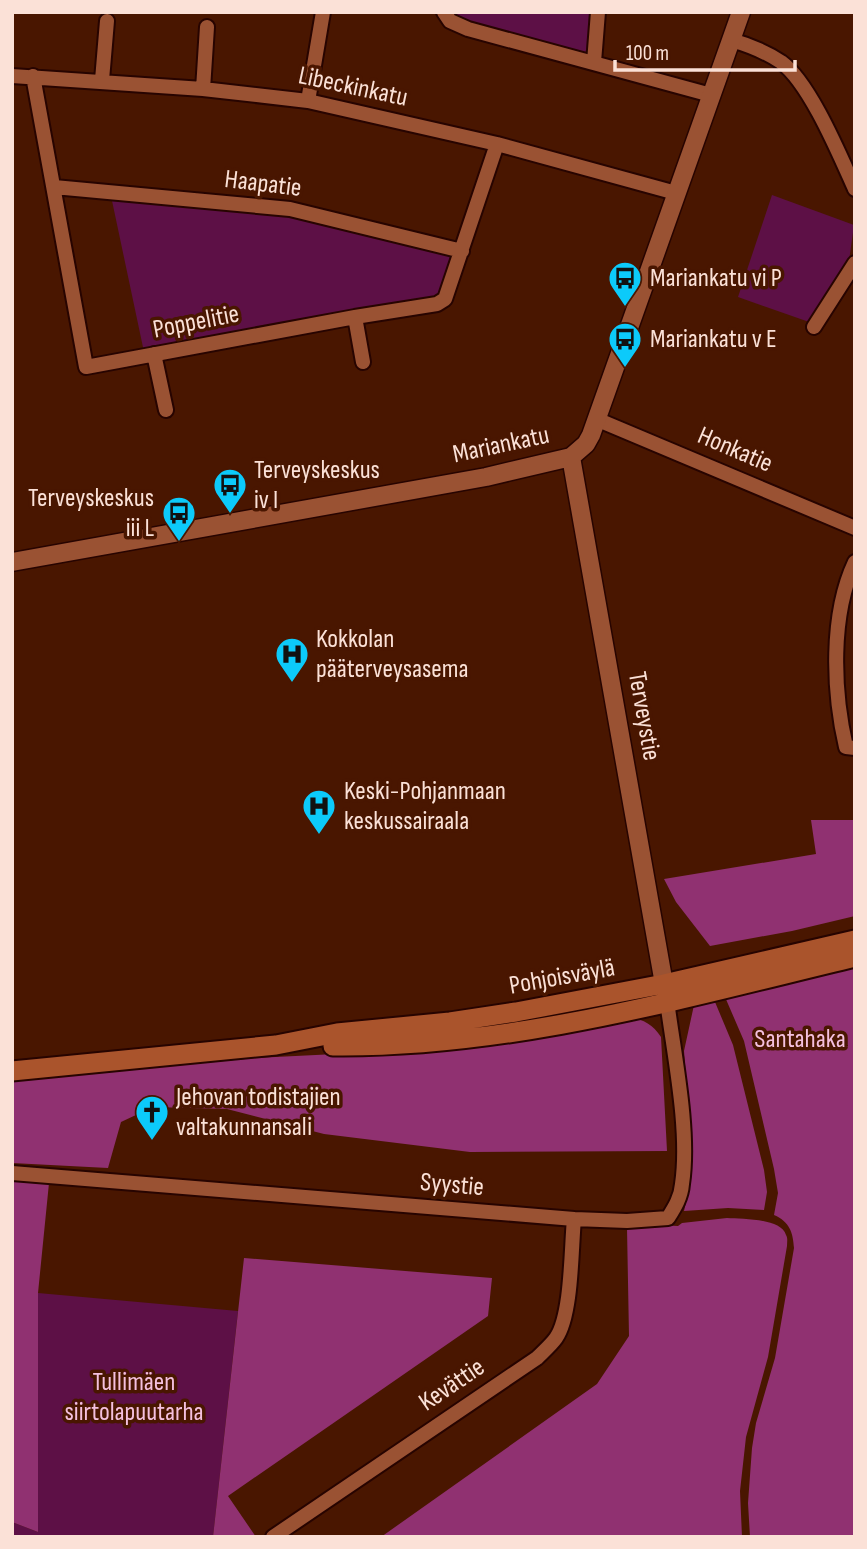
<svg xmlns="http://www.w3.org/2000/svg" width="867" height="1549" viewBox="0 0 867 1549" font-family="'Sofia Sans Condensed',sans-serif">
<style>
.green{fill:#5d1046}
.forest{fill:#903171}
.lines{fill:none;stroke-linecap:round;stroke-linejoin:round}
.minor-casing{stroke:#270400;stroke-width:18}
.tertiary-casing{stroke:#270400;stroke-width:21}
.secondary-casing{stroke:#270400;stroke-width:23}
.minor{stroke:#9a5233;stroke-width:14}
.tertiary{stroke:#9a5233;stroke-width:18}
.secondary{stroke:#aa542c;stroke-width:19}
.labels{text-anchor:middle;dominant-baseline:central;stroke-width:7;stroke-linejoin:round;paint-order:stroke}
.street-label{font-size:26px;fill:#fbe1d7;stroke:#491600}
.poi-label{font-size:26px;fill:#fbe1d7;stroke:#491600;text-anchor:start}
.park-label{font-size:26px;fill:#f4c0de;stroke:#491600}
</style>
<rect width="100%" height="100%" fill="#491600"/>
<path class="green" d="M452,12H593L589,54L469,23L455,17Z
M772,195L854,225L849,261L812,323L738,297Z
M111,196L294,216L452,256L438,294L424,300L144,352Z
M38,1293L238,1311L213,1537H12V1522L38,1532Z"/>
<path class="forest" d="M811,820H855V916L792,931L710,946L676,902L664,879L816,854Z
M855,967V1537H750L748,1503L752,1448L756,1423L775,1358L794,1248C793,1233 790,1222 774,1215L778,1193L774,1169L744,1041L725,997Z
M715,1002L733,1045L764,1170L767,1192L764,1210L728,1208L684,1211L690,1184L691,1144L684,1051L694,1005Z
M630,1018C644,1019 653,1025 661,1037L667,1151L470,1152L324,1134L227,1109L153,1107L121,1122L108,1168L12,1163V1081L255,1058L356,1053Z
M12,1181L49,1183L38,1293V1532L12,1522Z
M727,1218C742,1219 781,1218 786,1235C788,1238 787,1242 787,1246L768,1357L746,1437L740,1491L742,1537H381L597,1384L629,1336L627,1228L655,1225L678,1226L682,1223Z
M244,1258L492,1278L488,1316L228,1496L256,1537H213Z"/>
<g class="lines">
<defs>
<path id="minor" d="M444,12L450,21L468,29L711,95
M731,40C749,45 766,52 781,62C810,83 840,156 855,189
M594,62L598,12
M12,76L203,89L308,101L497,144L676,193
M33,76L86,367L355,317L437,304L445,299L497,144
M102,80L107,21
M203,89L207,27
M308,101L323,12
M54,187L290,209L462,251
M355,317L363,362
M814,327L855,263
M154,354L166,410
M596,419L855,528
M855,562C830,615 833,691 846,747L855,748
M12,1173L574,1219L627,1221L668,1218C675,1207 681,1197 682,1184C690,1131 674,1055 667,1001
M273,1537L537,1358C543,1352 551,1345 556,1338C572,1315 571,1249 574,1219"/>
<path id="tertiary" d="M571,457L664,984
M12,562L486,477L571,457L586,444L591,435L741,12"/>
<path id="secondary" d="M333,1046C510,1048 684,998 855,957
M12,1071L276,1045L337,1033L450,1022L516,1012L664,984L855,940"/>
</defs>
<use href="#minor" class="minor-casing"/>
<use href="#tertiary" class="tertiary-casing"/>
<use href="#secondary" class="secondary-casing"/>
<use href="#minor" class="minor"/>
<use href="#tertiary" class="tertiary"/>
<use href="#secondary" class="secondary"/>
</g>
<defs>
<symbol id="bus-pin" viewBox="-11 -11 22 30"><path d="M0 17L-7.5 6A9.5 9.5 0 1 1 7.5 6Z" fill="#0ccafa" stroke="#491600"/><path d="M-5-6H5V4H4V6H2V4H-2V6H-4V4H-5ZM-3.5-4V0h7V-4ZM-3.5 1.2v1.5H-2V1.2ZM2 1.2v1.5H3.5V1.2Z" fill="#111"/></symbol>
<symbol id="hospital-pin" viewBox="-11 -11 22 30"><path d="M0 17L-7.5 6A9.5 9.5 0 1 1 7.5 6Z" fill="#0ccafa" stroke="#491600"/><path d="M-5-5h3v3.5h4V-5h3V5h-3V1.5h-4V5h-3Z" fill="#111"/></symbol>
<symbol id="church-pin" viewBox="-11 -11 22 30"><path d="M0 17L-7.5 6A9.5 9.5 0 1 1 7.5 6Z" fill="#0ccafa" stroke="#491600"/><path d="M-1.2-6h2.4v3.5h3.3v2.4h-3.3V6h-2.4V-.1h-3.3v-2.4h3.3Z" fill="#111"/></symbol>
</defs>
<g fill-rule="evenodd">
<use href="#bus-pin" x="606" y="259" width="38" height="52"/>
<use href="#bus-pin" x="606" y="320" width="38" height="52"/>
<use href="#bus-pin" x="211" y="466" width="38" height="52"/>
<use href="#bus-pin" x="160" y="494" width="38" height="52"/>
<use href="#hospital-pin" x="273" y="635" width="38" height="52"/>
<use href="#hospital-pin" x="300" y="787" width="38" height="52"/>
<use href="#church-pin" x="133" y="1093" width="38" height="52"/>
</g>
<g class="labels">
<g class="street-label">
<text transform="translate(353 87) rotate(12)">Libeckinkatu</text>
<text transform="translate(263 184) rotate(7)">Haapatie</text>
<text transform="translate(196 322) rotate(-11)">Poppelitie</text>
<text transform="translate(501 445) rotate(-12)">Mariankatu</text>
<text transform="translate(735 450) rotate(23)">Honkatie</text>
<text transform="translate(644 716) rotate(80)">Terveystie</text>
<text transform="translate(562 977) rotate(-10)">Pohjoisväylä</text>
<text transform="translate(452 1185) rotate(5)">Syystie</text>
<text transform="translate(452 1385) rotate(-34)">Kevättie</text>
</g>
<g class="poi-label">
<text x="650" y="278">Mariankatu vi P</text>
<text x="650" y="339">Mariankatu v E</text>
<text x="254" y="470">Terveyskeskus<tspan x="254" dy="30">iv I</tspan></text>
<text x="154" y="498" text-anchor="end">Terveyskeskus<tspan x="154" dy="30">iii L</tspan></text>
<text x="316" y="639">Kokkolan<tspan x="316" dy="30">pääterveysasema</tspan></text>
<text x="344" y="791">Keski-Pohjanmaan<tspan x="344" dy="30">keskussairaala</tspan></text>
<text x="176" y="1097">Jehovan todistajien<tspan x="176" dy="30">valtakunnansali</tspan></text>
</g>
<g class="park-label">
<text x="800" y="1039">Santahaka</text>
<text x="134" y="1382">Tullimäen<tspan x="134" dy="30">siirtolapuutarha</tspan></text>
</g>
</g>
<rect width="867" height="1549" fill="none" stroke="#fbe1d7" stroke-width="28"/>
<path d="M615 60v10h180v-10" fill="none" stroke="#fbe1d7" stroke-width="3.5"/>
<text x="626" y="60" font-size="21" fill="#fbe1d7" stroke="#491600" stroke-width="5" paint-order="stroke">100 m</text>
</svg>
